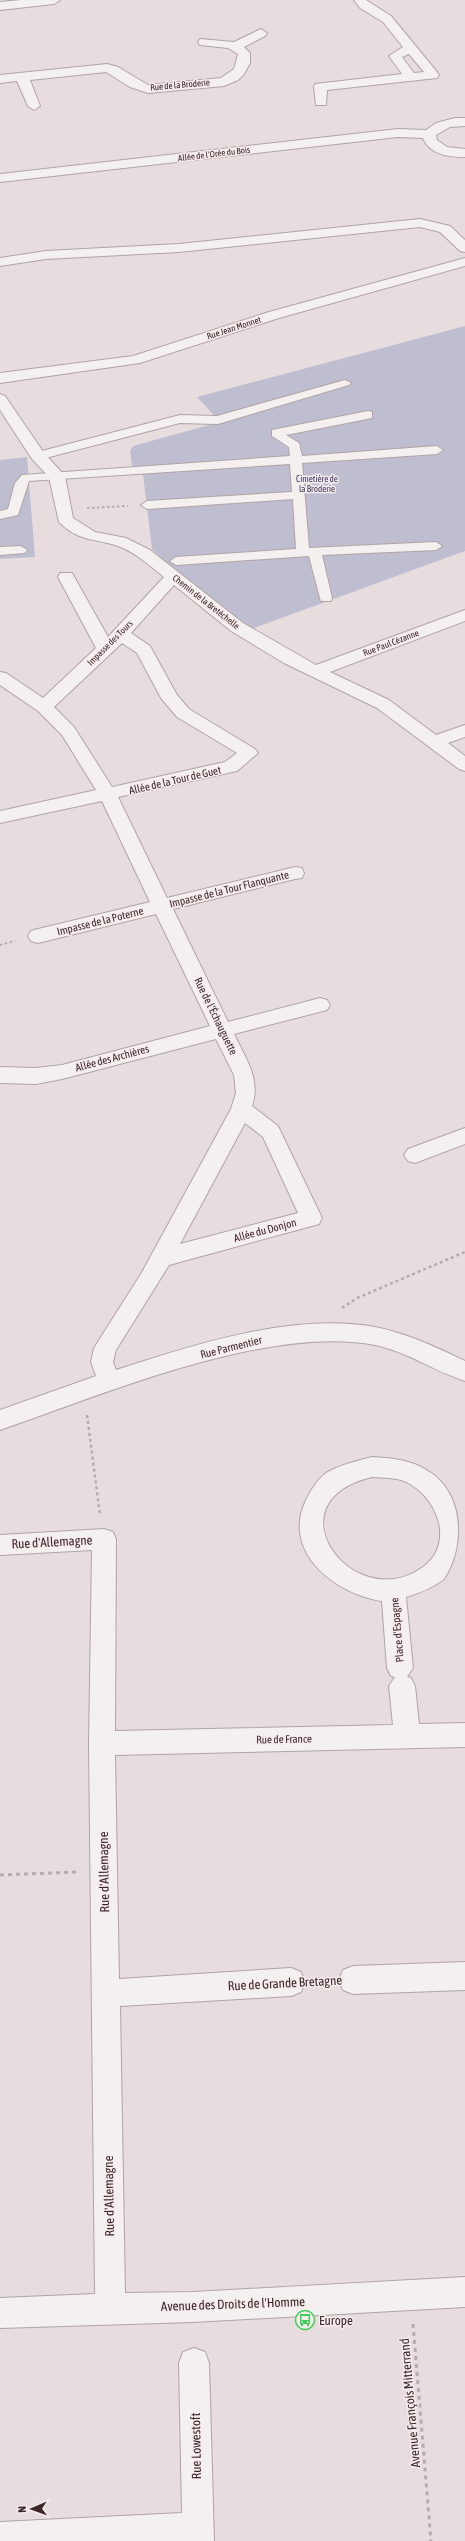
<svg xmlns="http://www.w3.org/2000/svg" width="465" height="2541" viewBox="0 0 465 2541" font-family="'Asap Condensed',sans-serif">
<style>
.green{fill:#bfbed1}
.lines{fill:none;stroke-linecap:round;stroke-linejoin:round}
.lane-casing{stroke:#b1a3a4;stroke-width:2}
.street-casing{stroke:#b1a3a4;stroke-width:2}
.path-far2{stroke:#b6acac;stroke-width:2;stroke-dasharray:2.5 2.5;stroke-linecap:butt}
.path-far1{stroke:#b6acac;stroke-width:2.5;stroke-dasharray:3 3;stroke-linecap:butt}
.path{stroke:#b6acac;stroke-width:3;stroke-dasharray:4 4;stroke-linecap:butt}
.lane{fill:#f5f0f0;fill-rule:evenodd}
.street{fill:#f5f0f0;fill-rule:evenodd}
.labels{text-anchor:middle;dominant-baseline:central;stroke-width:3;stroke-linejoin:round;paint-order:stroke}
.far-street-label{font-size:9px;fill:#3d2728;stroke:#f5eced}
.far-park-label{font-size:9px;fill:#393459;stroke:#f5eced}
.street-label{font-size:11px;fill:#3d2728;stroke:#f5eced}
.near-street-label{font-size:13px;fill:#3d2728;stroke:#f5eced}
.near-poi-label{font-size:13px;fill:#3d2728;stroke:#f5eced;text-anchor:start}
</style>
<rect width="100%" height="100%" fill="#e7ddde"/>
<path class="green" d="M465,326V551L246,631L206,602L152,549L142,466H132L130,451L133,446L220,422L197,397Z
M27,457L35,557L0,559V460Z"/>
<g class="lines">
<defs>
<path id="lane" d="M345,380L351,383L349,385L218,424L180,423L38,460L32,456L34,453L180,415L217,416Z
M368,411L372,412V418L286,435L299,443L302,456L437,446L443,450L437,454L302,463L309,548L436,542L442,546L436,550L322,555L332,598L331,601H321L320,598L309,556L176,565L170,561L176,557L296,549L293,499L147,509L141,505L147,501L292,492L290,464L29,481L18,515L0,519V511L8,509L15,483L22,475L290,456L289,447L272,436V430Z
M21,546L27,550L25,553L0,555V547Z"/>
<path id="street" d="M21,0H60L54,4L0,10V2Z
M354,0H366L391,16L437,72L439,75L437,78L327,90L326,105H316L314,87L315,84L402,74L389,56L403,47L383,22L360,8ZM409,54L424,72L414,73L402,57Z
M261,29L267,33L265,36L244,47L250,53V63L244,74L238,80L224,86L148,93L130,87L106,72L30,80L40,106L34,110L28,106L17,81L0,83V75L107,64L118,67L148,85L221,78L234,69L238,54L228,48L200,45L198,42L200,39L234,42Z
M455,118H465V126L450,127L436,135L437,140L447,147L465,149V157C449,157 430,155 423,138L398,137L0,182V174L398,129L426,130L436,123Z
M420,219L450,226L465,240V252L460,251L440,232L420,227L179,252L46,259L0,266V258L46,251L179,244Z
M465,258V266L279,318L140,363L0,383V373L133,356L269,312Z
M0,394L5,396L44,453L65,476L73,518L95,532L126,538L150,550L243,623L316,665L465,610V621L330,672L389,700L436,735L465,725V737L448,743L465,756V771L459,769L377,708L284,663L231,631L174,585L131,633L150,646L177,695L189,709L255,749L258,753L237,771L118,797L167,898L295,867L302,868L304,873L302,878L295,879L173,909L228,1022L320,998L327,1000L330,1005L327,1010L234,1034C246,1059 261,1079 252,1106L278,1126L322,1218L319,1224L169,1265L116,1350L113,1362L116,1370C194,1345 293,1312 375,1327C406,1333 436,1347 465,1361V1381C434,1371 408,1352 375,1345C268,1324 102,1395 0,1430V1410L96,1376L91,1362L94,1348L141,1274L231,1109L236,1093L234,1075L216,1039L62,1079L36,1084L0,1083V1067L36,1068L62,1065L210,1026L156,914L38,943L31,941L28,936L31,931L38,929L150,902L102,801L0,823V811L96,790L62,735L38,711L0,685V672L6,673L43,698L96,648L58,577L60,573H72L108,637L164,577C149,565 134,551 115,545C92,538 78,541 59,522L49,477L32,459L0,410ZM122,643L137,653L161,698L177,717L237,753L225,762L112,787L74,727L54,707ZM245,1123L263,1137L298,1213L180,1244Z
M465,1128V1144L415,1163L408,1161L404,1155L408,1149Z
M372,1457C391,1458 412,1460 428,1471C465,1493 465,1548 444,1579C433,1588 419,1593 406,1597L413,1668L407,1677L411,1678L415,1686L419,1724L465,1723V1747L115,1755L119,1979L291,1968L301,1972L305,1982L301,1992L291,1996L120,2006L125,2293L193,2292L465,2277V2307L193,2322L0,2328V2298L95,2294L89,1743L92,1550L0,1555V1535L104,1529L113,1532L116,1539L115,1731L393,1725L389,1686L395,1677L391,1676L387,1668L382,1601C335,1594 281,1552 306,1500C311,1490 317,1480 326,1473C339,1465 357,1461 372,1457ZM372,1477C384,1478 399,1477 410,1484C439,1501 454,1544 423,1567C354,1617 267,1502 372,1477Z
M465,1962V1990L353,1994L343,1990L339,1980L343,1970L353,1966Z
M194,2348L205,2352L209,2363L214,2541H0V2522L182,2513L179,2363L183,2352Z"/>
</defs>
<use href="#lane" class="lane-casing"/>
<use href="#street" class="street-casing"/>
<path class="path-far2" d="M87,508L128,506
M0,945L15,941"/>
<path class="path-far1" d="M342,1308L357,1298L465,1252
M87,1415L100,1515"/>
<path class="path" d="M0,1875L76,1872
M413,2324L431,2541"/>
<use href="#lane" class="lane"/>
<use href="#street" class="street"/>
</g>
<defs>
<symbol id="bus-ring" viewBox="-11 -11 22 22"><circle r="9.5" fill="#f5eced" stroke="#41cd58" stroke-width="1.5"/><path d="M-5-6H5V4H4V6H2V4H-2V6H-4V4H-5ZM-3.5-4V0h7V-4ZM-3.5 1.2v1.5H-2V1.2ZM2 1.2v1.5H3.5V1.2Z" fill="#41cd58"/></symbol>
</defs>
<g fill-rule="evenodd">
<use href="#bus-ring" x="294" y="2309" width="22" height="22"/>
</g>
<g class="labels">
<g class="far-street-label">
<text transform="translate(180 85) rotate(-5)">Rue de la Broderie</text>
<text transform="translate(214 154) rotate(-7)">Allée de l'Orée du Bois</text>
<text transform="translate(234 328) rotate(-18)">Rue Jean Monnet</text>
<text transform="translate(206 602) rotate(38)">Chemin de la Bretéchelle</text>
<text transform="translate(110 643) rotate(-45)">Impasse des Tours</text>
<text transform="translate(391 643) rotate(-21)">Rue Paul Cézanne</text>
</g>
<g class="far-park-label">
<text x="317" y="479">Cimetière de<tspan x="317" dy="10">la Broderie</tspan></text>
</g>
<g class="street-label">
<text transform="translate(175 780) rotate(-13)">Allée de la Tour de Guet</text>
<text transform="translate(229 889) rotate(-14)">Impasse de la Tour Flanquante</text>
<text transform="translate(100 921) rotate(-14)">Impasse de la Poterne</text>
<text transform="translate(216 1016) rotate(64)">Rue de l'Échauguette</text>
<text transform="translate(112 1058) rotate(-15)">Allée des Archières</text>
<text transform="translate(265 1230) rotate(-15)">Allée du Donjon</text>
<text transform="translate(231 1347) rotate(-14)">Rue Parmentier</text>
<text transform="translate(397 1630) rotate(-95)">Place d'Espagne</text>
<text transform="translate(284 1739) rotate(-1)">Rue de France</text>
</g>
<g class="near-street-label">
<text transform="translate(52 1542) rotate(-3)">Rue d'Allemagne</text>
<text transform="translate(104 1872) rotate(-91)">Rue d'Allemagne</text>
<text transform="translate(285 1983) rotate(-3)">Rue de Grande Bretagne</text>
<text transform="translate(109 2196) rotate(-91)">Rue d'Allemagne</text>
<text transform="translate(233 2304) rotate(-2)">Avenue des Droits de l'Homme</text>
<text transform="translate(410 2403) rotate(-95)">Avenue François Mitterrand</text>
<text transform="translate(196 2446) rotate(-91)">Rue Lowestoft</text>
</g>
<g class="near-poi-label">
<text x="319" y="2320">Europe</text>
</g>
</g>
<g transform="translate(32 2509) rotate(268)" stroke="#f5eced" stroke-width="3" paint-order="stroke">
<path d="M0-3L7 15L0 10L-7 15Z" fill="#3d2728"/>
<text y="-6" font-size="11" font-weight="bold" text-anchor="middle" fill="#3d2728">N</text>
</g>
</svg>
